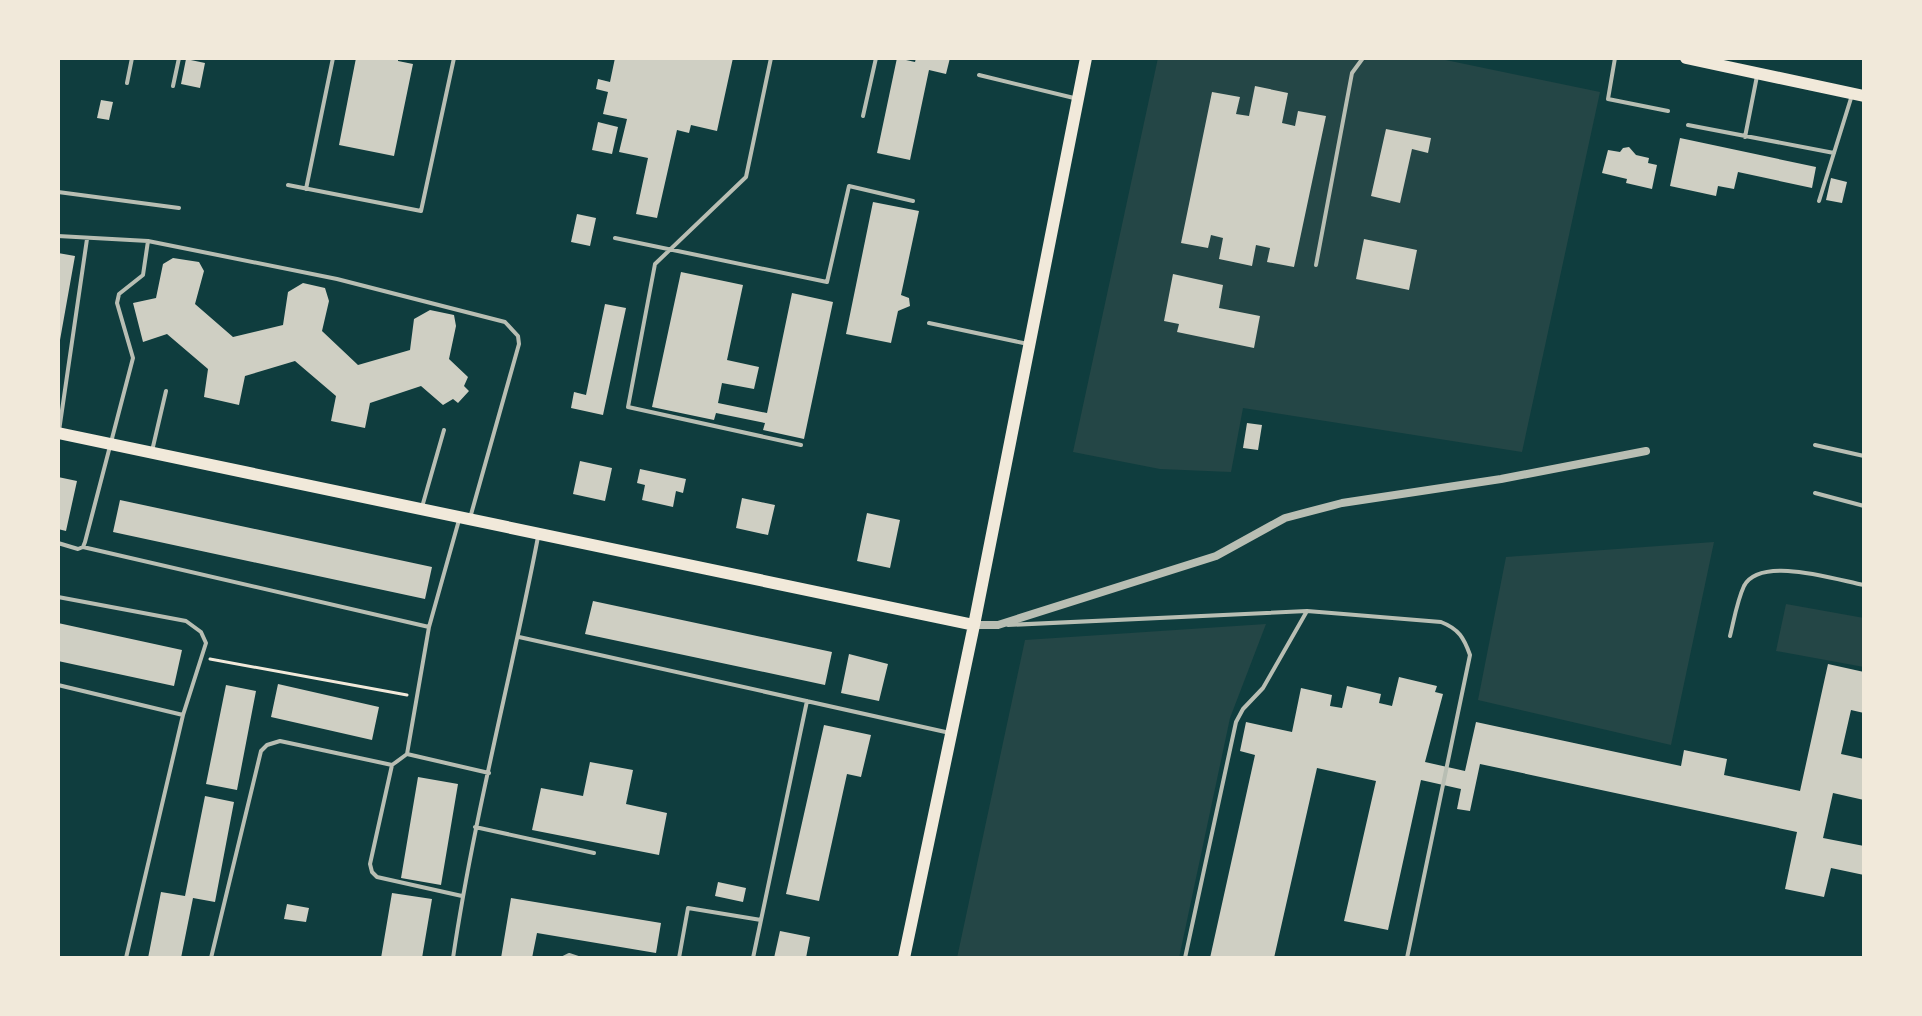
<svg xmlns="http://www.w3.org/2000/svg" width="1922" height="1016" viewBox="0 0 1922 1016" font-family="Raleway,sans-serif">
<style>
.green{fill:#244646}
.building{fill:#cfcfc3}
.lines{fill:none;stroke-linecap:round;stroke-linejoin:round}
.path{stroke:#f1e9da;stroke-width:3}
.service{stroke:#b8beb3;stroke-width:4}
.minor{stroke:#b8beb3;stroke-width:8}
.secondary{stroke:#f1e9da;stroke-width:12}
</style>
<rect width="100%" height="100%" fill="#0f3d3e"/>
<path class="green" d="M1158,58H1436L1600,92L1522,452L1243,408L1231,472L1160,469L1073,452Z
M1714,542L1671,745L1478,700L1506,557Z
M1786,604L1864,618V667L1776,651Z
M1266,624L1230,718L1179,958H957L1025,640Z"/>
<path class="building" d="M356,58H398V61L413,64L394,156L339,145Z
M615,58H733L717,131L691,125L689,133L677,130L657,218L636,214L648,158L619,152L627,119L603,114L608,92L596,89L598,79L610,82Z
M897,58L915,62L916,58H950L946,74L929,70L910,160L877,153Z
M186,59L205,63L200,88L181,84Z
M1255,86L1288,93L1282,123L1295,126L1298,111L1326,116L1294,267L1267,262L1270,248L1256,245L1252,266L1219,259L1223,238L1211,235L1208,248L1181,243L1212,92L1240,97L1236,114L1249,116Z
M101,100L113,102L109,120L97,118Z
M598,122L618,127L612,154L592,150Z
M1386,129L1431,138L1428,153L1412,149L1400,203L1371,196Z
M1680,138L1816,167L1812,188L1738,172L1734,189L1718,186L1716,196L1670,186Z
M1629,147L1636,155L1649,158L1648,163L1657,165L1652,189L1626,183L1627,179L1602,173L1608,150L1620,152L1623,148Z
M1831,178L1847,182L1842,203L1826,200Z
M873,202L919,211L901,295L909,298L910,306L898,311L891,343L846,334Z
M577,214L596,218L590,246L571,242Z
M1364,239L1417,250L1409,290L1356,279Z
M58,253L75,256L60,340H58Z
M173,258L199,262L204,271L195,304L233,337L283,325L288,292L303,283L325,288L329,301L322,331L358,365L410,350L414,319L430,310L454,315L456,326L449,359L468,377L464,386L469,391L458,403L453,399L443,405L421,386L370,403L365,428L331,421L336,396L295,361L245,376L239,405L204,397L208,369L167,334L143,342L133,303L156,298L163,264Z
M681,272L743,285L727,360L759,367L754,389L722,383L718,403L767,413L792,293L833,302L804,439L763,430L765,423L716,413L714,420L652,407Z
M1173,274L1223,285L1219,308L1260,316L1254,348L1177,332L1179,324L1164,321Z
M605,304L626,308L603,415L571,408L574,392L586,395Z
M1247,423L1262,425L1258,450L1243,448Z
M580,461L612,468L605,501L573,494Z
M640,469L686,479L683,493L676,491L673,507L642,500L645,485L637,483Z
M58,477L77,481L66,531L58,529Z
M742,498L775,505L768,535L736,528Z
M120,500L432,567L425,599L113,532Z
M867,513L900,520L890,568L857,561Z
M593,601L832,652L825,685L585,634Z
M58,623L182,650L174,686L58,661Z
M849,654L888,664L879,701L841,693Z
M1828,664L1864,672V713L1851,710L1841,754L1864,759V800L1833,793L1823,838L1864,846V875L1831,868L1824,897L1785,889L1797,832L1480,764L1470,811L1457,809L1461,789L1421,780L1388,930L1344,921L1376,781L1317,768L1274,958H1210L1255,755L1240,751L1246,722L1292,732L1301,688L1332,695L1330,706L1342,708L1347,686L1381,694L1379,703L1392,706L1399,677L1437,686L1435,692L1443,694L1425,762L1465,771L1476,722L1681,766L1684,750L1727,759L1724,775L1800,791Z
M278,684L379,707L372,740L271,717Z
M226,685L256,691L237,790L206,784Z
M824,725L871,735L861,777L847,774L819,901L786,894Z
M590,762L633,770L626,804L667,813L659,855L532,830L541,788L583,796Z
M418,777L458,784L441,885L401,878Z
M205,796L234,802L215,902L193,898L181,958H148L161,892L185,896Z
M718,882L746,888L743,902L715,896Z
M392,893L432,899L422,958H381Z
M511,898L661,923L656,953L537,933L532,958H501Z
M287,904L309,908L306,922L284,919Z
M780,931L810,937L806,958H774Z"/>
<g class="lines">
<path class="path" d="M210,659L407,695"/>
<path class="service" d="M771,58L746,177L655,264L628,407L801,445
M1615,58L1608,99L1668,111
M979,75L1074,98
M127,83L132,58
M173,86L179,58
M863,116L876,58
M1688,125L1834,153
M1745,137L1757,76
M288,185L421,211L454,58
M306,189L333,58
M58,192L179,208
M1819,201L1852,95
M58,236L148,241L337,279L505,322L518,336L519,344L470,518
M615,238L827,282L849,186L913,201
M1316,265L1352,73L1363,58
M929,323L1028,344
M59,431L87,239
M1815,445L1864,456
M152,451L166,391
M1815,493L1864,506
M422,507L444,430
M58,543L78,549L83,547L85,542L133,358L117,303L119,294L143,275L148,241
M83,547L429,627
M58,597L186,621L201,632L206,643L183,715L126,958
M1008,625L1307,611L1441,622C1459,629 1464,638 1470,655L1407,958
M1730,636C1734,620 1737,601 1744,586C1760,555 1837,580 1864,585
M519,637L950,733
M58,685L183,715
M407,754L489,773
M392,765L370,864L372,872L377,877L462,896
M475,827L594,853
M761,920L807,701
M211,958L261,751L267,745L280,741L392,765L407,754L429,627L459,520
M453,958C474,816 511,678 538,537
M563,958L569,955L578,958
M679,958L688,908L761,920L753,958
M1185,958L1236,722L1243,709L1263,688L1307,611"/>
<path class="minor" d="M974,625H998L1216,556L1285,518L1342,503L1501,479L1646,451"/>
<path class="secondary" d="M1686,58L1864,96
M58,433L974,625
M904,958L974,625L1086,58"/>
</g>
<rect width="1922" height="1016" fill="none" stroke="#f1e9da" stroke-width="120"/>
</svg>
